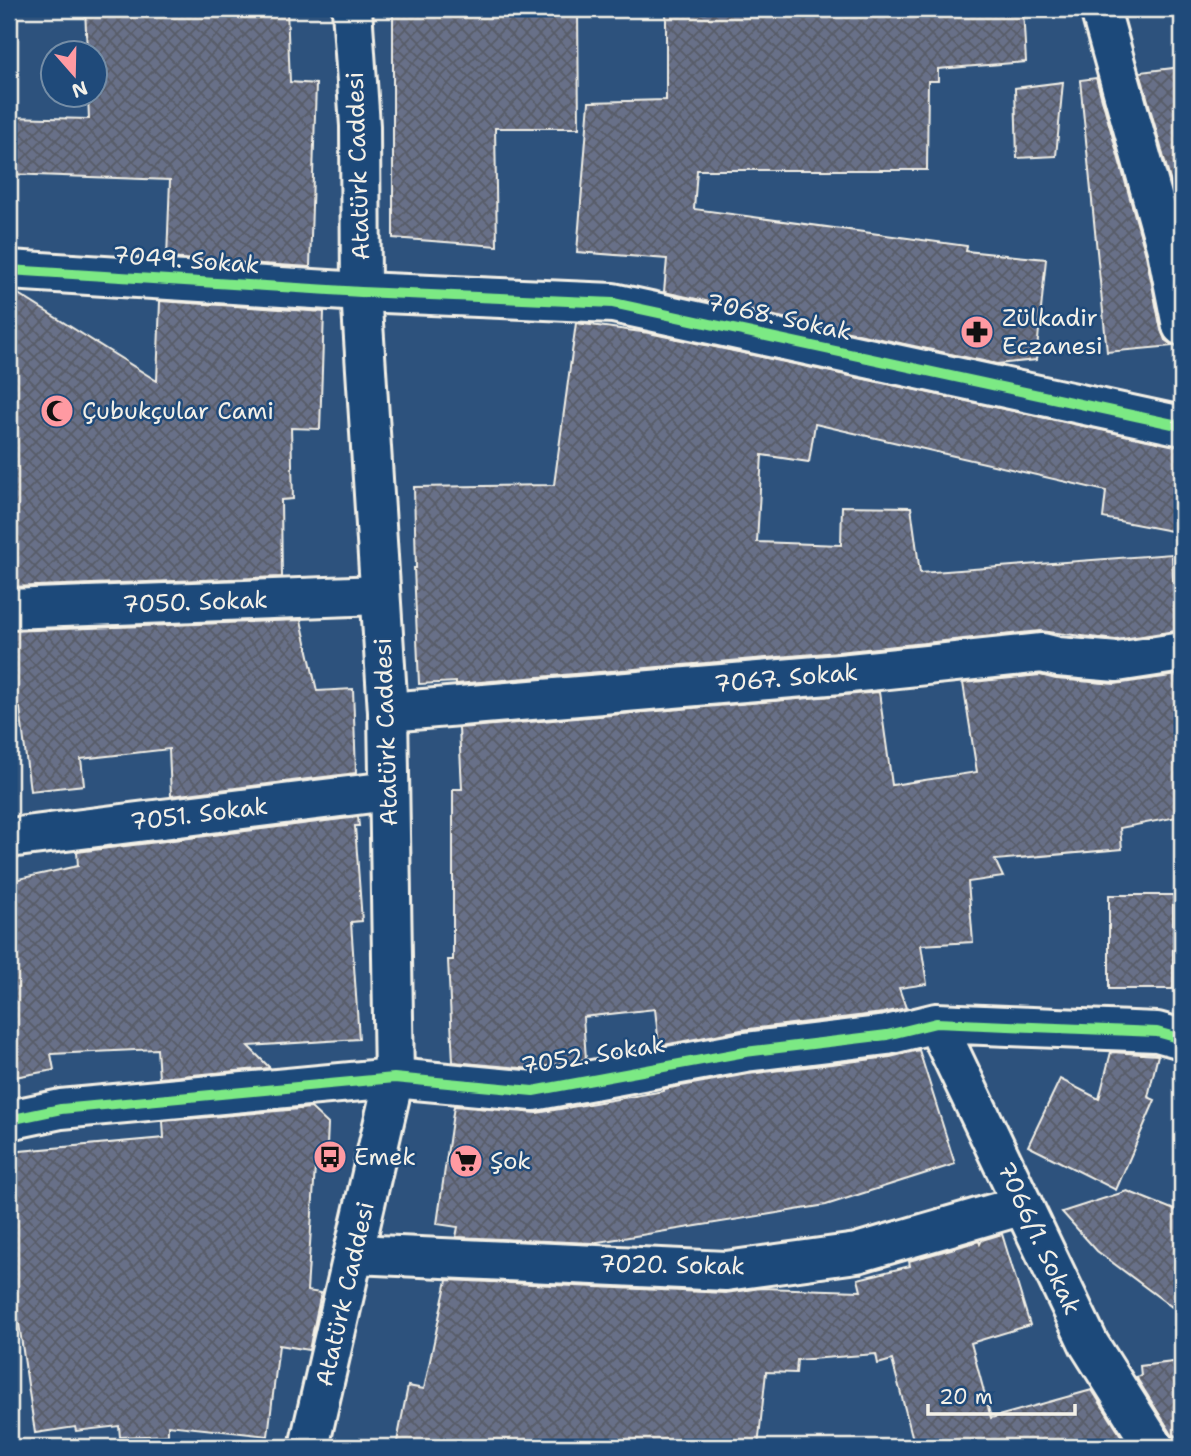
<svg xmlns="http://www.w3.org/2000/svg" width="1191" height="1456" viewBox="0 0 1191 1456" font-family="'Shantell Sans',sans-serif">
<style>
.building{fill:url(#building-cross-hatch);stroke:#f4f1e8;stroke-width:2}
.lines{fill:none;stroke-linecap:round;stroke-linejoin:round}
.minor-casing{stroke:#f4f1e8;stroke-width:44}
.major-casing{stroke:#f4f1e8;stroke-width:44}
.minor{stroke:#1f4a7a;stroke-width:38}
.major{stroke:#1f4a7a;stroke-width:38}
.cycleway-casing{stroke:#1f4a7a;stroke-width:15}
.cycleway{stroke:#7ce984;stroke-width:10}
.labels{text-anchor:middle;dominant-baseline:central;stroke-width:5;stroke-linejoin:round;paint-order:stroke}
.street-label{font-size:24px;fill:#f4f1e8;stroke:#1f4a7a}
.poi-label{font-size:24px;fill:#f4f1e8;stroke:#1f4a7a;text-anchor:start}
</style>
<defs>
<pattern id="building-cross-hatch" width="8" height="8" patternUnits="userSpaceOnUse" patternTransform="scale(1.75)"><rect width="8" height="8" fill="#677088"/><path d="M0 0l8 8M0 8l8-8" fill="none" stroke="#585c67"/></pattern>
</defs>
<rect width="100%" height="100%" fill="#2d527d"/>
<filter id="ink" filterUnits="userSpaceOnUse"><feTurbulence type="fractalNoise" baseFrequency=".0143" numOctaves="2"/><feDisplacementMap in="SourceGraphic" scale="14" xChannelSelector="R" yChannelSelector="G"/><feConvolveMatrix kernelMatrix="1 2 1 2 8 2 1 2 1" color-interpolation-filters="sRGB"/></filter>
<g filter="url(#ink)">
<path class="building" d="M85,9H287L290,82L316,84L310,267L167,258L170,180L9,174V117L89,119L88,94H94V52H87Z
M393,9H578L579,128H495L497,246L393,238Z
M705,9H1023L1026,62L938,69V81H928L927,170H697L694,209L967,246L966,251L1046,259L1036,360L997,364L664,292L667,259L577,252L589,102L666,100V13H706Z
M1182,67V223L1140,72Z
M1096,78L1146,255L1161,330L1165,340L1173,346L1107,352L1080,80Z
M1063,82L1056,156L1017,158L1015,88Z
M9,292H15L157,381L160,301L324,312L320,429L291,428L293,499L281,500L282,577L9,587Z
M576,323L649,333L1182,447V533L1103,518L1106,491L815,424L809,462L762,455L757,542L841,545L842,506L911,507L920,573L1172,554L1175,631L1116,640L1040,631L838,652L456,684V682L419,684L414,568H416L414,487L554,485Z
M301,620L317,691L353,689L356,773L171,796L169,749L81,759L84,785L30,791L20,708L9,709V631Z
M1040,675L1056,679L1115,684L1178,675L1182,694V750L1175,751L1182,790V816L1120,828L1122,849L995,860L1003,877L968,882L973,942L921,945L927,984L899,988L906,1008L883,1013L741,1030L659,1046L655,1009L583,1017L586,1059L532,1069L453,1062L448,960H453V789H462L459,728L879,692L892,785L977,772L963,683Z
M358,817L359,826H355L362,921L351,922L359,1039L248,1046L270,1068L159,1078L157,1049L51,1054L54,1070L9,1078V881L78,866L77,852Z
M1109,895H1173V989H1109Z
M919,1050L955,1164L826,1205L592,1243L456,1237L458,1227L437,1224L454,1106L537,1113L664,1091V1089L748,1074L890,1057Z
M1111,1052L1158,1055L1148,1097L1155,1100L1116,1190L1028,1146L1060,1079L1099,1099Z
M311,1108L328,1124L326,1167H315L307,1291L321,1293L309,1350L279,1345L268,1436L168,1425V1435L120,1437L119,1426L76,1431L75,1427L35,1433L15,1296H9V1152L164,1138L163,1121Z
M1127,1191L1182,1213V1276L1172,1307L1097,1251L1062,1212Z
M1002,1234L1030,1325L971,1343L991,1418L1092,1390L1125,1442L1081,1447H915L892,1360L878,1364L876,1354L797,1360L796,1373L766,1372L758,1447H396L408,1386L424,1389L447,1280L725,1293L761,1288L861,1291L858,1279L910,1266L909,1261L979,1241L980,1244L982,1240Z
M1182,1361V1435L1173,1436L1136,1377L1141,1376L1140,1366Z"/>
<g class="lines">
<defs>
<path id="minor" d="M1100,9L1167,250L1182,326
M9,270L361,292L613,303L1182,426
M9,609L380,595
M388,712L840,674L1042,653L1058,657L1117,662L1182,652
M9,838L389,791
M936,1023L1089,1344L1154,1447
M9,1120L61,1109L394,1078L533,1091L745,1052L887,1035L936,1023L1157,1032L1182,1039
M355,1254L726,1271L857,1253L1023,1205"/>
<path id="major" d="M309,1447L394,1078L388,712L361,292L360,126L352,9"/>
</defs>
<use href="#minor" class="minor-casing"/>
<use href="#major" class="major-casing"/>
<use href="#minor" class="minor"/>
<use href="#major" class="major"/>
<defs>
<path id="cycleway" d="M9,270L361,292L613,303L1182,426
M9,1120L61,1109L394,1078L533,1091L745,1052L887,1035L936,1023L1157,1032L1182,1039"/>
</defs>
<use href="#cycleway" class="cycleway-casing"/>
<use href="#cycleway" class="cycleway"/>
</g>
</g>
<defs>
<symbol id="pharmacy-disc" viewBox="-11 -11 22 22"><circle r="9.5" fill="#ff9aa2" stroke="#1f4a7a"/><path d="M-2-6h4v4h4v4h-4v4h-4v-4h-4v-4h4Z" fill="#111"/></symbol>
<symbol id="mosque-disc" viewBox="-11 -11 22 22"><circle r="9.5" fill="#ff9aa2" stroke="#1f4a7a"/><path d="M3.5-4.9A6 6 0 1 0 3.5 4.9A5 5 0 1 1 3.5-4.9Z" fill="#111"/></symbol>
<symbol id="bus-disc" viewBox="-11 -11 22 22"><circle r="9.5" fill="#ff9aa2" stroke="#1f4a7a"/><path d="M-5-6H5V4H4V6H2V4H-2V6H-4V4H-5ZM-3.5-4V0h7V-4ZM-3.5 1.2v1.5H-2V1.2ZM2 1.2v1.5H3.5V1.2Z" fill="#111"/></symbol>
<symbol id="supermarket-disc" viewBox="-11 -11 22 22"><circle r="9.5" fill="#ff9aa2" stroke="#1f4a7a"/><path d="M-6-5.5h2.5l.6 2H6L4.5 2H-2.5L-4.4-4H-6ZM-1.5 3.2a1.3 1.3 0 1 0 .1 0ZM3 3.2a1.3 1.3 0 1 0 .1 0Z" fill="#111"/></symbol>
</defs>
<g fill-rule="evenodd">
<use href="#pharmacy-disc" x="958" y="313" width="38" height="38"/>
<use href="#mosque-disc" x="38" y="392" width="38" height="38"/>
<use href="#bus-disc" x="311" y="1138" width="38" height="38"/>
<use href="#supermarket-disc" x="447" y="1142" width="38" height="38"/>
</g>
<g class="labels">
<g class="street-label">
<text transform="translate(358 166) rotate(-92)">Atatürk Caddesi</text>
<text transform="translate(186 260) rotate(4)">7049. Sokak</text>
<text transform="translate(779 317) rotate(12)">7068. Sokak</text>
<text transform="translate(195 602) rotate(-2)">7050. Sokak</text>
<text transform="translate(786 678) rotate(-5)">7067. Sokak</text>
<text transform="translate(386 732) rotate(-92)">Atatürk Caddesi</text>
<text transform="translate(199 814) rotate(-7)">7051. Sokak</text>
<text transform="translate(593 1055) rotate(-9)">7052. Sokak</text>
<text transform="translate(1039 1238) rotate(65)">7066/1. Sokak</text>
<text transform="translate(672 1265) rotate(1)">7020. Sokak</text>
<text transform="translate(345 1294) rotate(-77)">Atatürk Caddesi</text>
</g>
<g class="poi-label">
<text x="1002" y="318">Zülkadir<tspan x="1002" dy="28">Eczanesi</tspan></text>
<text x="82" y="411">Çubukçular Cami</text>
<text x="354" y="1157">Emek</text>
<text x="490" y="1161">Şok</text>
</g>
</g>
<rect width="1191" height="1456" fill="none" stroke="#1f4a7a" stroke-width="35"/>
<rect x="18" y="18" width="1156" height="1421" fill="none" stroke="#f4f1e8" stroke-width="2.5" filter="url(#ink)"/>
<g transform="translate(74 74) rotate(160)"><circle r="33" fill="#1f4a7a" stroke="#748da6" stroke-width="2"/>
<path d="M0-5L12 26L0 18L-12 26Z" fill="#ff9aa2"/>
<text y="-10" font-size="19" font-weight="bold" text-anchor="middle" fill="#f4f1e8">N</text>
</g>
<path d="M928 1404v10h147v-10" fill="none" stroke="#f4f1e8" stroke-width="3.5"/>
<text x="939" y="1404" font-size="21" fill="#f4f1e8" stroke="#1f4a7a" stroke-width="5" paint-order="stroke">20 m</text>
</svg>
